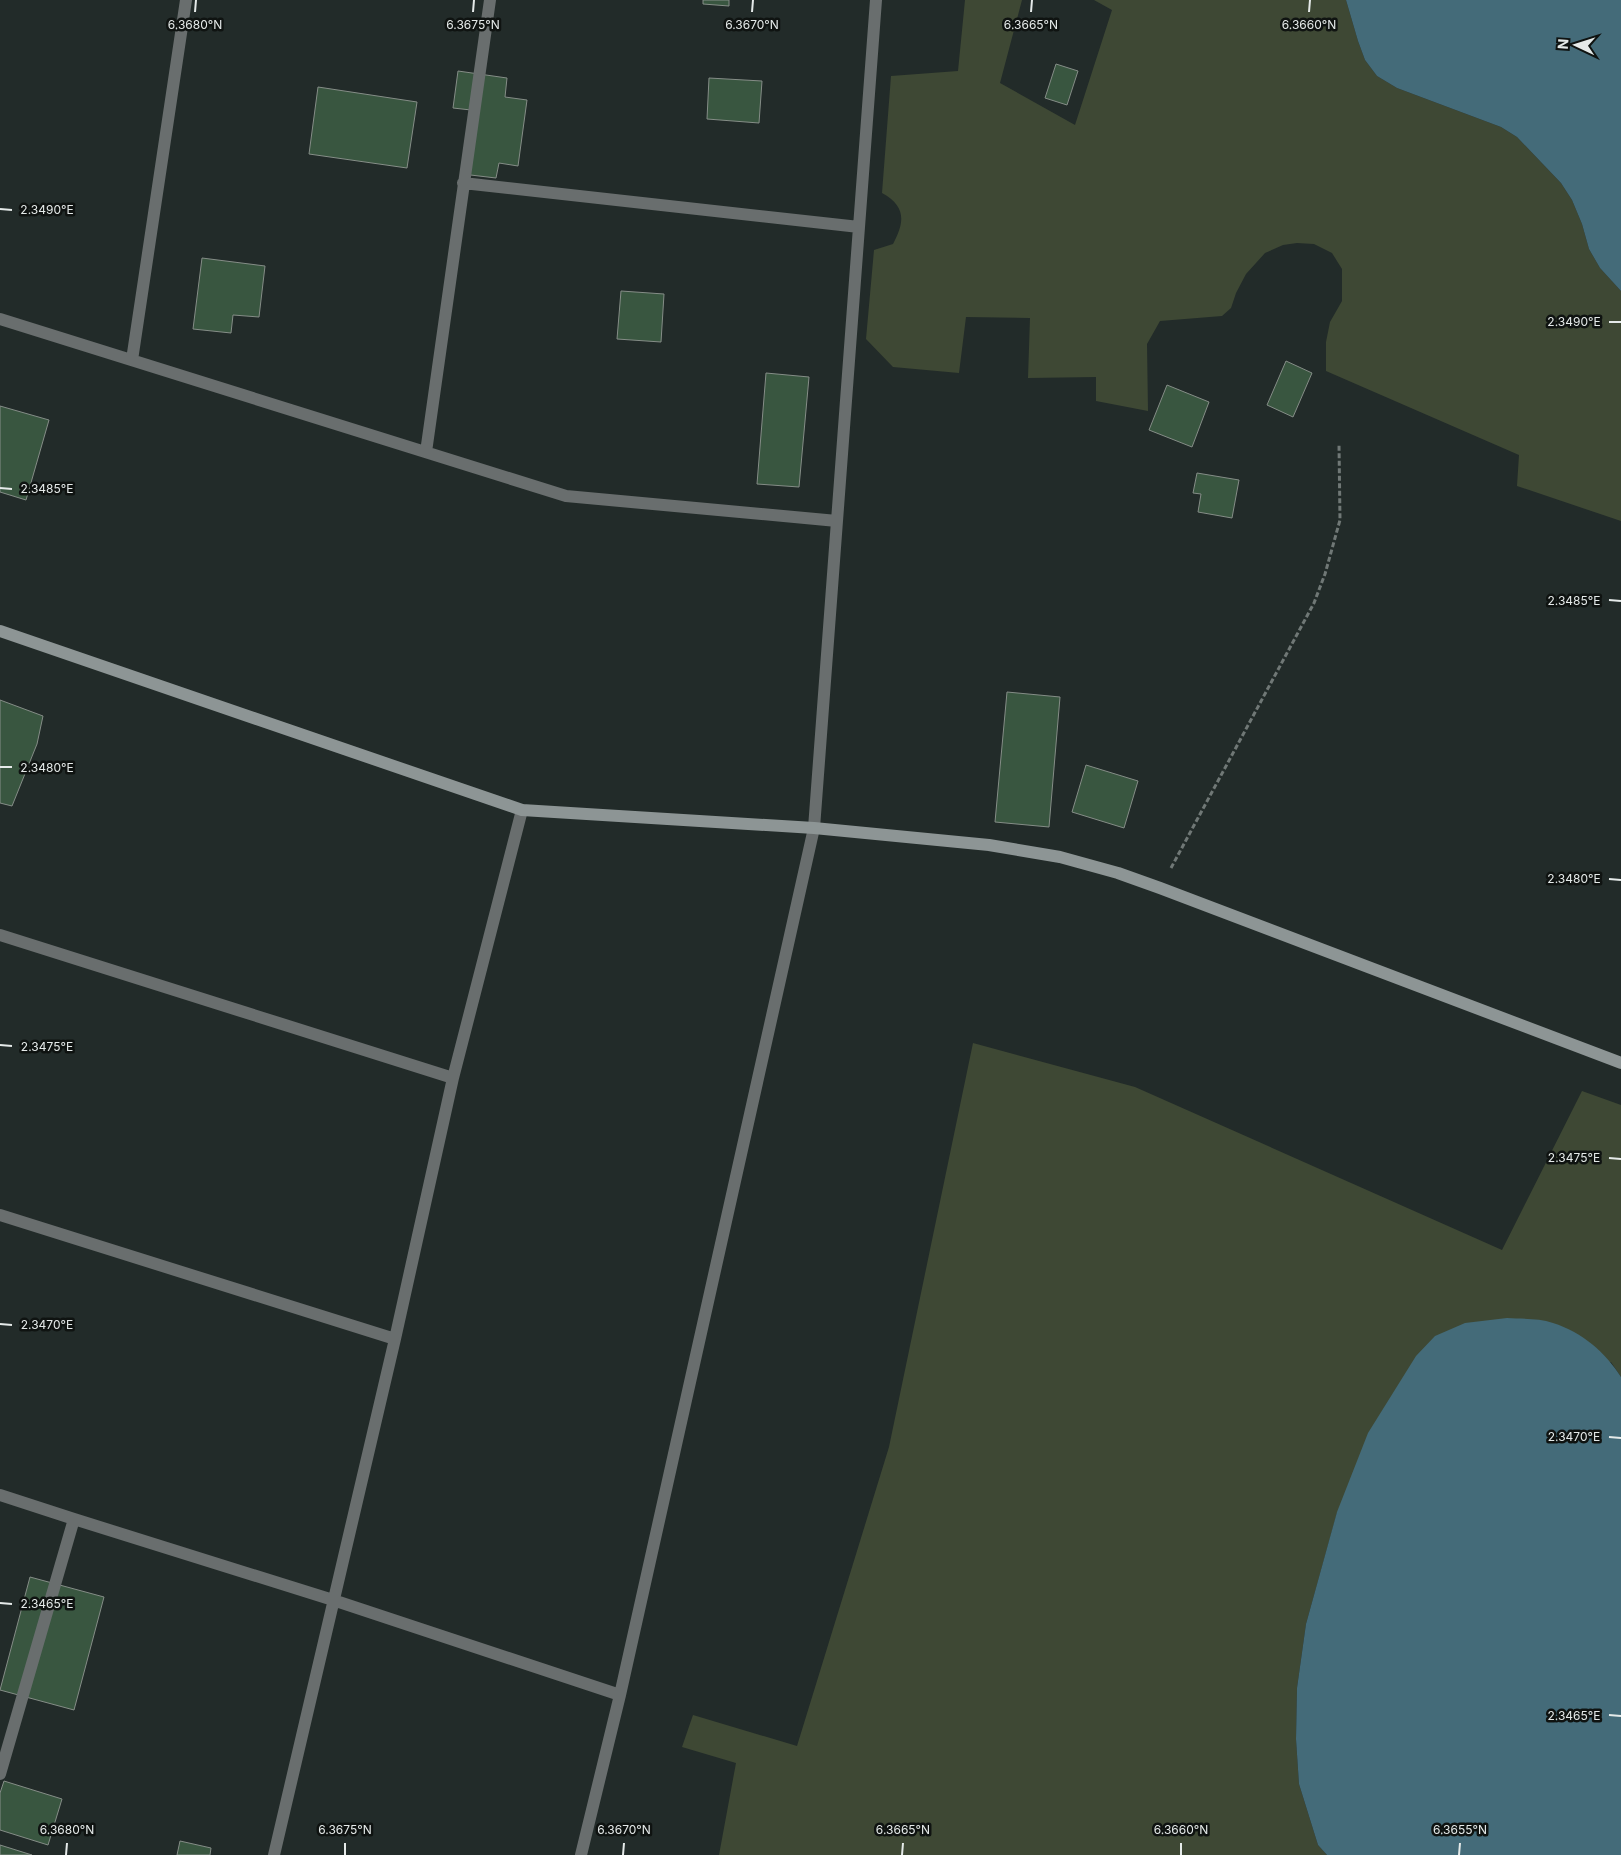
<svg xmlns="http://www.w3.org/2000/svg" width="1621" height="1855" viewBox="0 0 1621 1855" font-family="Inter,sans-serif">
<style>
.green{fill:#3e4834}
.water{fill:#446b79}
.building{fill:#395640;stroke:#858d87}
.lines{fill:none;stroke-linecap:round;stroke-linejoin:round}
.path{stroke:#707876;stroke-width:3;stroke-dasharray:5 2.5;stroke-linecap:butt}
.street{stroke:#696e6e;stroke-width:12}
.secondary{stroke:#8d9595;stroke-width:12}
.ticks{fill:none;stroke:#e5eae9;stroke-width:2}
.ticks-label{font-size:12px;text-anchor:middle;fill:#e5eae9;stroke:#0f1311;stroke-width:5;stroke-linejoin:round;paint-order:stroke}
</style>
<rect width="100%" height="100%" fill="#222b29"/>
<path class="green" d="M965,0H1022L1000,83L1075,125L1112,10L1094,0H1346L1358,41L1365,60L1377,76L1397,88L1501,127L1517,137L1561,183L1572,200L1582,224L1589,249L1600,268L1621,291V521L1517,486L1519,455L1326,371V342L1330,322L1342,301V269L1332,253L1314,244L1297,243L1283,245L1265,253L1246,274L1236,293L1231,308L1222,316L1160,321L1147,344L1148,411L1096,401V377L1028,378L1030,318L966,317L959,373L893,367L866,339L874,250L893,244C905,222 906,206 882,193L891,76L958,71Z
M973,1043L1135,1087L1502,1250L1582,1091L1621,1105V1377L1611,1362L1337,1513L1306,1624L1297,1688L1296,1739L1299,1784L1318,1845L1327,1855H719L736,1763L682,1747L693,1715L797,1746L889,1447Z"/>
<path class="water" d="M1346,0H1621V291L1600,268L1589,249L1582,224L1572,200L1561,183L1517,137L1501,127L1397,88L1377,76L1365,60L1358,41Z
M1507,1318C1521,1319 1539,1318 1553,1323C1582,1332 1605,1352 1621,1377V1855H1327L1318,1845L1299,1784L1296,1739L1297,1688L1306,1624L1337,1512L1368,1433L1416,1356L1435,1336L1465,1323Z"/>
<path class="building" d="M703,0H729V6L703,4Z
M1056,64L1078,71L1067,105L1045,98Z
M458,71L507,78L505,97L527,100L518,166L499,163L496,178L462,174L471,110L453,108Z
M709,78L762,81L759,123L707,119Z
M318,87L417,102L407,168L309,154Z
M202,258L265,266L259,317L233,315L231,333L193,329Z
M621,291L664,294L661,342L617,339Z
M1286,361L1312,373L1293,417L1267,405Z
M766,373L809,377L799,487L757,484Z
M1167,385L1209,402L1192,447L1149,430Z
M0,406L49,420L26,500L0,492Z
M1197,473L1239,480L1232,518L1198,512L1201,494L1193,493Z
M1007,692L1060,697L1049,827L995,822Z
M0,700L43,716L37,744L12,806L0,803Z
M1086,765L1138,781L1124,828L1072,812Z
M30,1577L104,1597L74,1710L0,1690Z
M4,1781L62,1799L48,1845L0,1830V1793Z
M180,1841L211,1848L210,1855H177Z
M0,1845L32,1855H0Z"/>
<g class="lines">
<path class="path" d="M1171,868L1314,603L1325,574L1340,520L1339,444"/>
<path class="street" d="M463,183L859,227
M0,319L566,496L837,521
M132,360L186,0
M426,452L490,0
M0,935L453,1078
M0,1215L395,1339
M0,1495L74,1519L333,1600L620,1695
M0,1774L74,1519
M274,1855L395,1339L453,1078L522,810
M581,1855L620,1695L814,828L876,0"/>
<path class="secondary" d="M0,631L522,810L814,828L989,845L1060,857L1118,873L1160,888L1621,1063"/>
</g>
<path class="ticks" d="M195,12L196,0M473,12L474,0M752,12L753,0M1031,12L1032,0M1309,12L1310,0M0,209L12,210M1609,322H1621M0,488L12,489M1609,600L1621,601M0,767H12M1609,879L1621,880M0,1045L12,1046M1609,1158L1621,1159M0,1324L12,1325M1609,1437L1621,1438M0,1603L12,1604M1609,1715L1621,1716M66,1855L67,1843M345,1855V1843M623,1855L624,1843M902,1855L903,1843M1181,1855V1843M1459,1855L1460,1843"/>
<g class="ticks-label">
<text x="195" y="29">6.3680°N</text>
<text x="473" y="29">6.3675°N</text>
<text x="752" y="29">6.3670°N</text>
<text x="1031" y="29">6.3665°N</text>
<text x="1309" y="29">6.3660°N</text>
<text x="47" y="214">2.3490°E</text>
<text x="1574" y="326">2.3490°E</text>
<text x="47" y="493">2.3485°E</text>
<text x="1574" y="605">2.3485°E</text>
<text x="47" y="772">2.3480°E</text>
<text x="1574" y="883">2.3480°E</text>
<text x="47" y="1051">2.3475°E</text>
<text x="1574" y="1162">2.3475°E</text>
<text x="47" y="1329">2.3470°E</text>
<text x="1574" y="1441">2.3470°E</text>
<text x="47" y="1608">2.3465°E</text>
<text x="1574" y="1720">2.3465°E</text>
<text x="67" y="1834">6.3680°N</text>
<text x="345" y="1834">6.3675°N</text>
<text x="624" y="1834">6.3670°N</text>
<text x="903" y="1834">6.3665°N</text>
<text x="1181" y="1834">6.3660°N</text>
<text x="1460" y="1834">6.3655°N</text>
</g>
<g transform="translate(1576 45) rotate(274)" stroke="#0f1311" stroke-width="4" paint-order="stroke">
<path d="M0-4L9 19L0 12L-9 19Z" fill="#e5eae9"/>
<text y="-8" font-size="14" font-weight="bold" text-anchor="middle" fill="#e5eae9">N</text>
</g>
</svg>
